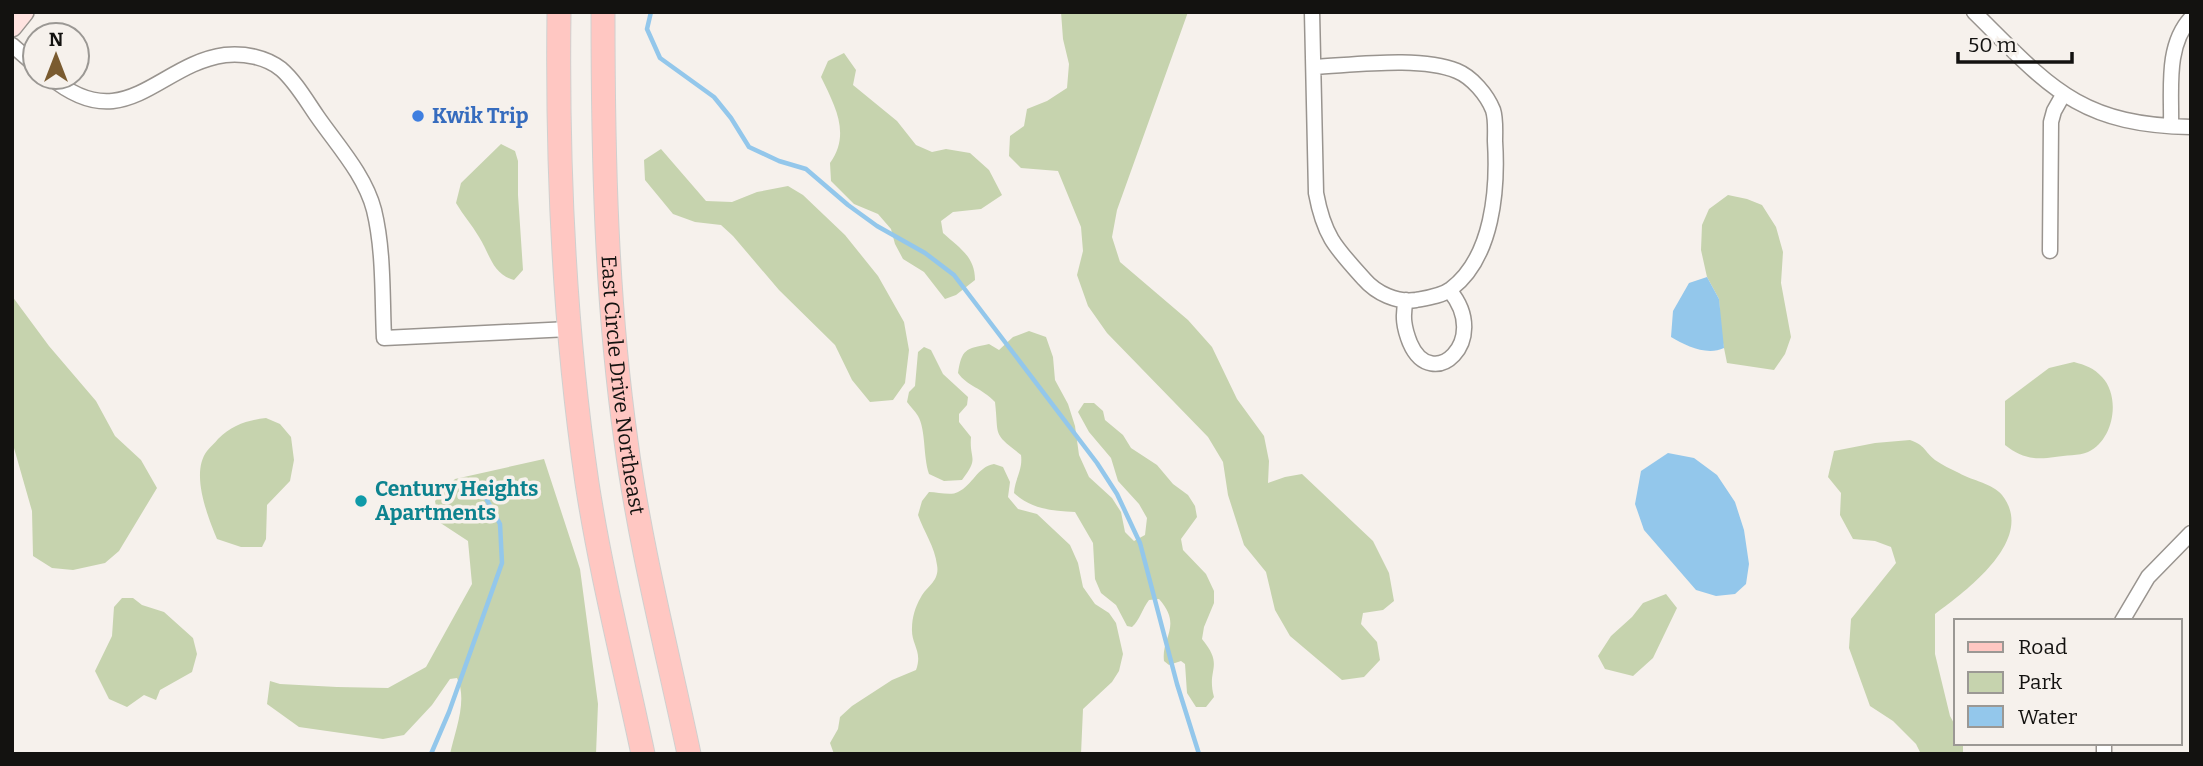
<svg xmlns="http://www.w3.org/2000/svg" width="2203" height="766" viewBox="0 0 2203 766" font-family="Bitter,serif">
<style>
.green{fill:#c6d3ae}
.water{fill:#93c7eb}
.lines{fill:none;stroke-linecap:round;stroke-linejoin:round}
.stream{stroke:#93c7eb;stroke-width:4.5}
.street-casing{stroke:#99948f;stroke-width:17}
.secondary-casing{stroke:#99948f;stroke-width:22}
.primary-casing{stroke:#d0d0cf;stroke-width:25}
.street{stroke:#fff;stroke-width:14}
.secondary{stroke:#ffe3e0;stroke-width:19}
.primary{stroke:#ffc7c2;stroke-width:23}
.shop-dot{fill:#3f7fe0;stroke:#f6f1ec;stroke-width:2.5}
.culture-dot{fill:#0f9aa8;stroke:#f6f1ec;stroke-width:2.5}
.labels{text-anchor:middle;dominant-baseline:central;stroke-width:7;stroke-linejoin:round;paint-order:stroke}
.shop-label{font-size:21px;font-weight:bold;fill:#366cbe;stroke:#f6f1ec;text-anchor:start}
.street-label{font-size:21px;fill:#131210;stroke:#f6f1ec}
.culture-label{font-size:21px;font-weight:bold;fill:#0d838f;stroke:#f6f1ec;text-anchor:start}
</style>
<rect width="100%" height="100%" fill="#f6f1ec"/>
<path class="green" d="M1061,12H1188L1117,210L1112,237L1120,262L1188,320L1212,347L1237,399L1264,436L1269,461L1268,483L1285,477L1302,474L1373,541L1389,573L1394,601L1383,610L1363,613L1361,624L1377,642L1380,660L1364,677L1342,680L1290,636L1275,610L1266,572L1244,545L1228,495L1223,462L1208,437L1107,333L1088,306L1077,275L1083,251L1081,227L1058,171L1021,168L1009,156L1010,136L1024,126L1027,109L1047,101L1067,88L1069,64L1063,39Z
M844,53L856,70L853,85L897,121L916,145L932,152L946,149L970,153L989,170L1002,195L981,209L953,212L941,221L943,233C959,248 975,256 975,280L956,295L945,299L924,272L903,259L895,244L891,229L878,214L854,204L831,181L830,163C851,134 835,106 821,77L828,61Z
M501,144L515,151L518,161V195L523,270L514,280C492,274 490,254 479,237C472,225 463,215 456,203L461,183Z
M661,149L706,201L732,202L757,192L788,186L803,195L845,235L878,276L904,322L909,350L905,383L893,400L870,402L852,380L835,345L779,290L733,236L721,225L695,222L673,214L645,180L644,160Z
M1728,195L1747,199L1762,205L1776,227L1783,252L1781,283L1791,337L1785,354L1774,370L1727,363L1721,333L1719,299L1707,277L1701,250L1702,225L1709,209Z
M12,296L49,346L96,401L115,436L141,460L157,488L119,551L105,563L73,570L52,568L33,556L32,511L12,441Z
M1029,331L1046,337L1053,357L1055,380L1068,404L1075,426L1079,455L1089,477L1112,498L1121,512L1125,532L1134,541L1145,535L1147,518L1139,504L1118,481L1111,458L1089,432L1078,412L1084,403H1094L1103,411L1105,420L1123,435L1131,448L1157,465L1173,484L1188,495L1195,506L1197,517L1181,539L1183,550L1206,574L1214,591V603L1204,627L1202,639C1225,667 1206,668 1214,697L1206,707H1196L1187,693L1185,664L1181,661L1169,665L1164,661C1161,637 1183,626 1159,599L1149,600C1142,609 1140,620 1132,627L1127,626L1116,605L1101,593L1095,579L1093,543L1075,512C1052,511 1031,509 1014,493C1015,478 1023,470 1021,455C992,432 999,438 995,402C982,388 967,386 958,373C962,349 965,349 989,344L999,350L1013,337Z
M924,347L931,350L943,374L968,397L967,405L959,414V422L971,437C969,460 980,457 962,480L944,481L929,474C923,456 926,430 918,416C915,411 910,406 907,402L909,392L915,386L918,352Z
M2074,362C2085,365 2094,368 2102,377C2121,397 2114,440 2088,452C2079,456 2065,455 2055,457C2034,460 2021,458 2005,445V401L2049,368Z
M266,418L280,424L291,437L294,460L290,481L267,505L266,539L262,547H241L217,539C208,517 190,473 207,451C210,447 215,443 218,439C232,425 248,420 266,418Z
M1910,440C1925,445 1924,451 1935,460C1942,465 1951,469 1959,473C1973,481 1992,483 2002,495C2037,539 1966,591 1935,614V654L1950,716L1956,727V743H1963V754H1921L1916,744L1893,721L1870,706L1849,648L1851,619L1896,563L1891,547L1875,541L1853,539L1840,515L1841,493L1828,477L1834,451L1875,443Z
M544,459L580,569L598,704L596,754H450C455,731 468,700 457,678L450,679L432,705L404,735L383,739L299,727L267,704L270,681L280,684L337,687L388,688L426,667L472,584L468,541L439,522L435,501L455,479Z
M994,464L1003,467L1010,482L1008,497L1018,509L1037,514L1070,545L1078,563L1083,587L1095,604L1109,613L1116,623L1123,654L1119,671L1112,682L1083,709L1081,754H834L830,743L838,729L840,717L852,706L892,680L916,670C923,651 911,645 912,628C912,618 915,607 921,597C927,586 940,581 937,565C935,547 924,532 918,515L922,501L929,492C938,492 951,496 958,492C973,485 977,467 994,464Z
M1666,594L1677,608L1653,658L1633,676L1605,669L1598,656L1611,636L1632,617L1643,603Z
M122,598H133L142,605L164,612L193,638L197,654L192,672L160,690L156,700L144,695L127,707L109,699L95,671L112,636L114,607Z"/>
<path class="water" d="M1707,277L1719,299L1724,348C1707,356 1686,346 1671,337L1673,311L1689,283Z
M1668,453L1694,458L1717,475L1735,502L1744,530L1749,564L1746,584L1735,594L1716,596L1696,590L1644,530L1635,504L1641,471Z"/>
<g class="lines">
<path class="stream" d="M651,12L647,29L660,58L714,97L731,118L749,147L779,161L806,169L848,205L877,226L925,253L954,275L1097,463L1117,494L1140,543L1177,684L1199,754
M431,754L449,712L502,563L500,524L481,489"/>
<defs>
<path id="street" d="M1312,12L1316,193C1324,236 1335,247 1364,279C1376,293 1397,303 1416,300C1427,298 1442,296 1451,289C1493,257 1498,189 1495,141C1495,132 1496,119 1493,110C1487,95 1472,77 1457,71C1420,56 1355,65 1314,67
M1974,12C2049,86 2078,125 2191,127
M12,45L35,65
M50,77C125,139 158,64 225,55C244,53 266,57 281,69C295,81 306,100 317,116C337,145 365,175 374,210C384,251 382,296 384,338L569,329
M2171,126C2172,91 2165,46 2191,18
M2050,251L2051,122L2054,111L2063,95
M1406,300C1402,316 1404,328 1410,343C1432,394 1491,341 1450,291
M2122,621L2148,577L2191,533
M2104,754V743"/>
<path id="secondary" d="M12,27L24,12"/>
<g id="primary">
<path d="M559,12C557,170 564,327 587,483C601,574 624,664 643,754"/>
<path id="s1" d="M603,12C603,156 606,299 626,441C640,546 667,650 689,754"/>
</g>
</defs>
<use href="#street" class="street-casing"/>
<use href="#secondary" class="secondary-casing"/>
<use href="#primary" class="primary-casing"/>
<use href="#street" class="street"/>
<use href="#secondary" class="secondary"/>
<use href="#primary" class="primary"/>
</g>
<circle class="shop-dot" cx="418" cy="116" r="7"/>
<circle class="culture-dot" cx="361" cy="501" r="7"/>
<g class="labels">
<g class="shop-label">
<text x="432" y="116">Kwik Trip</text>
</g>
<g class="street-label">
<text stroke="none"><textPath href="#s1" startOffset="374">East Circle Drive Northeast</textPath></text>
</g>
<g class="culture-label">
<text x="375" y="489">Century Heights<tspan x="375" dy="24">Apartments</tspan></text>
</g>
</g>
<rect width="2203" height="766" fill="none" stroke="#131210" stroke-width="28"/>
<rect x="1954" y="619" width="228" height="126" fill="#f6f1ec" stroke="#9b9894" stroke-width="2"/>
<rect x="1968" y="642" width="35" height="10" fill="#ffc7c2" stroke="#9b9894" stroke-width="2"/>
<text x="2018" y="654" font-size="21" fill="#131210">Road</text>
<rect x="1968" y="672" width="35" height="21" fill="#c6d3ae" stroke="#9b9894" stroke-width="2"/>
<text x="2018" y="689" font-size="21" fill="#131210">Park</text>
<rect x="1968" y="706" width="35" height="21" fill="#93c7eb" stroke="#9b9894" stroke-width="2"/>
<text x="2018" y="724" font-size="21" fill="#131210">Water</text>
<g transform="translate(56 56)"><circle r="33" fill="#f6f1ec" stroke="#9b9894" stroke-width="2"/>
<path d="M0-5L12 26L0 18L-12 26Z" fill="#7a5b30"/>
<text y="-10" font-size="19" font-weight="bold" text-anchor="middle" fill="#131210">N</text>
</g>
<path d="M1958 52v10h114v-10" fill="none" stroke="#131210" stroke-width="3.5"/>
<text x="1968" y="52" font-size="21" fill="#131210" stroke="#f6f1ec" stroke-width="5" paint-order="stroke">50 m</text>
</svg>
